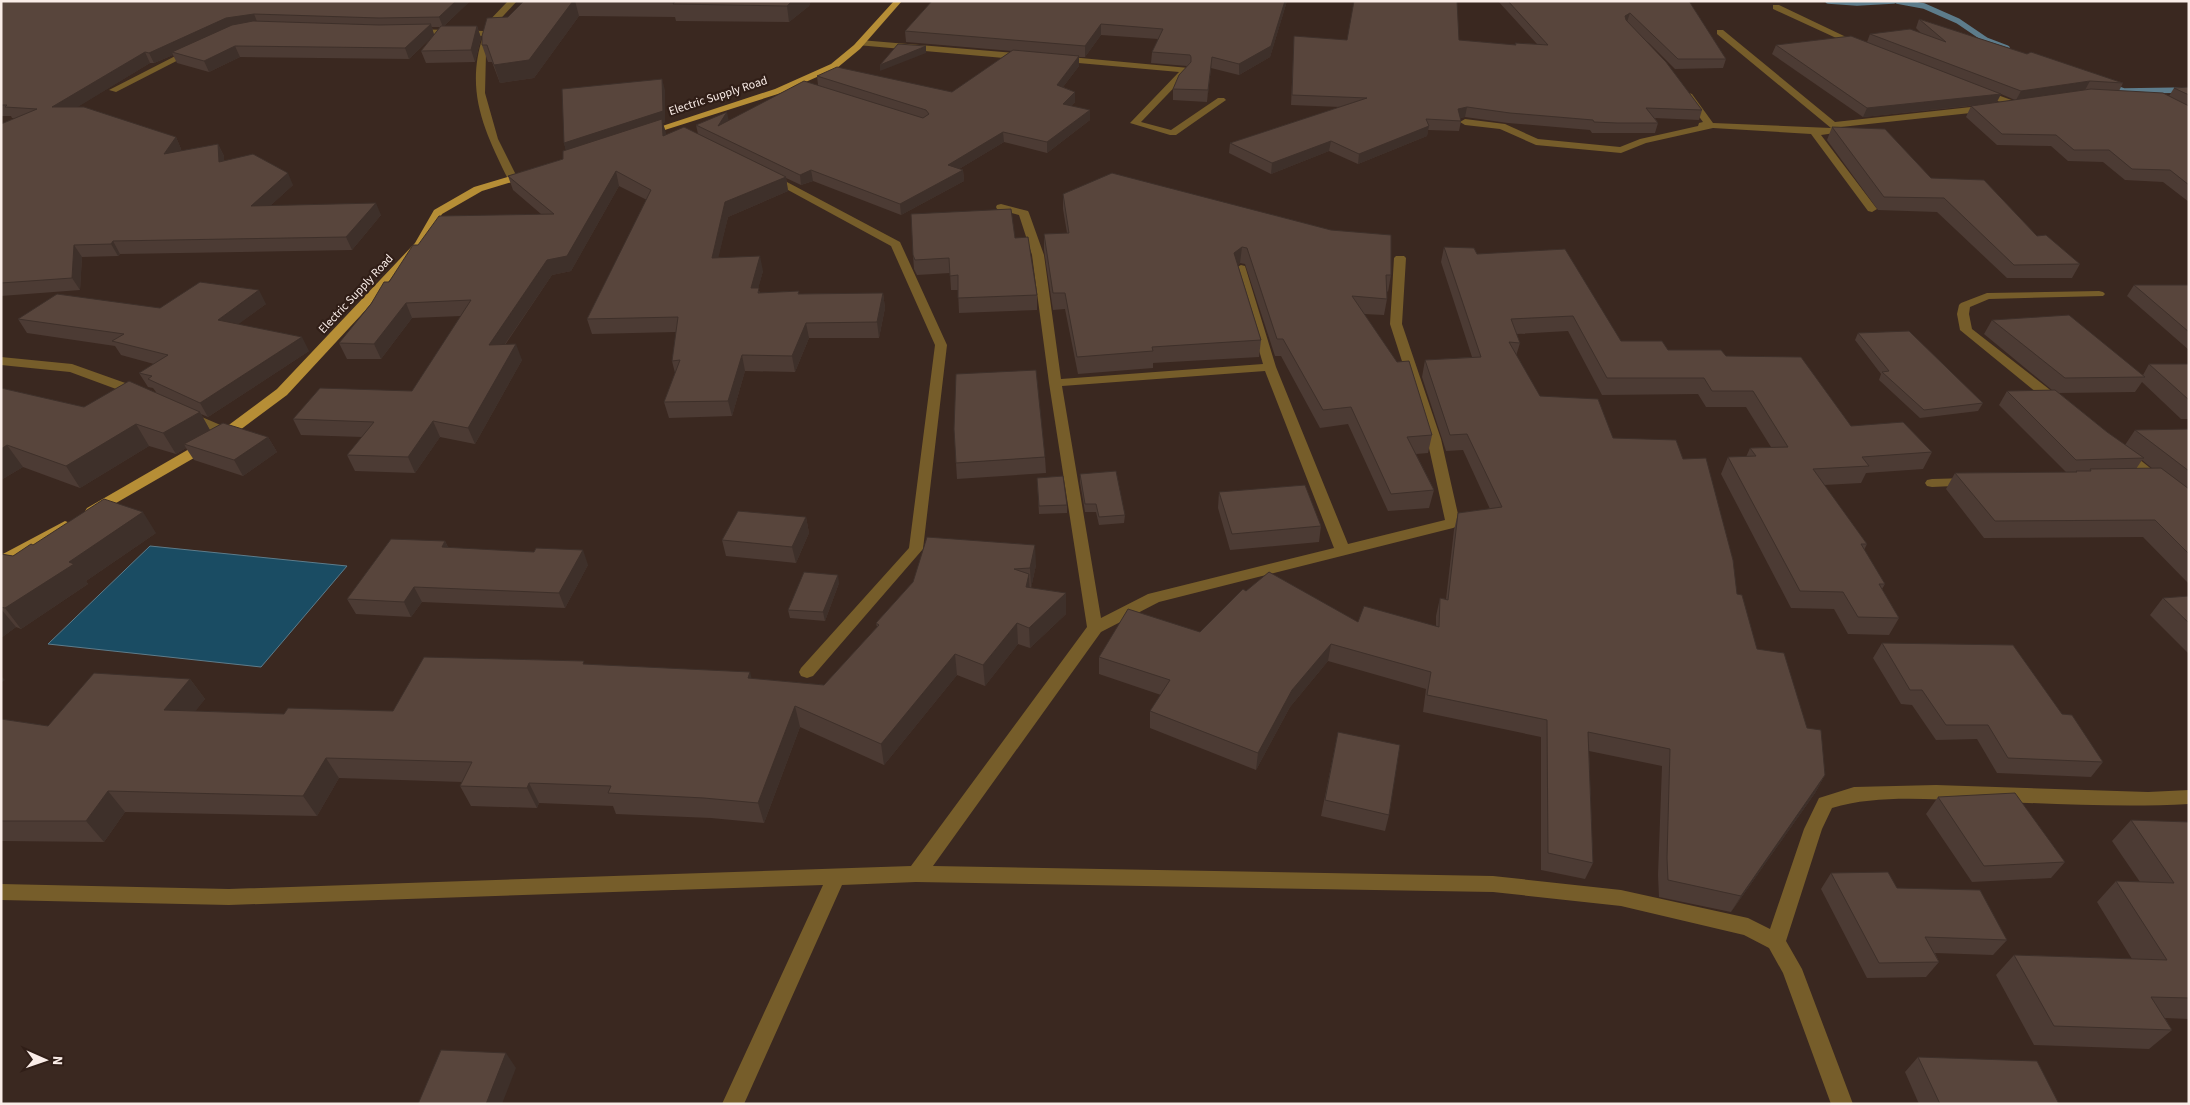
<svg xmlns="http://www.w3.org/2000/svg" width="2190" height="1105" viewBox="0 0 2190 1105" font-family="'Source Sans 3',sans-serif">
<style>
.water{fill:#1a4c63;stroke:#5d7c8b}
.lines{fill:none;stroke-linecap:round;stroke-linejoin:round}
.stream{stroke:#5d7c8b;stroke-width:5.5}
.minor{fill:#765d2a;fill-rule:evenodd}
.major{fill:#b68e36;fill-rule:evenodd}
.wall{fill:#4c3b34;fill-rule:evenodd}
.shaded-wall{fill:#3e302a}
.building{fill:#58453c;stroke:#3e302a}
.labels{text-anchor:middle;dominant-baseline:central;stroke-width:4.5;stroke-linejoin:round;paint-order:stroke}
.far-street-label{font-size:12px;fill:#faede8;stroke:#301e17}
</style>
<rect width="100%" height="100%" fill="#3a2820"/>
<path class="water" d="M150,546L347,566L261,667L48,644Z"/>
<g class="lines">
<path class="stream" d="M1828,1L1857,3L1893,1
M1897,1L1924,6L1958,21L1986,40L2007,48
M2108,85L2124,91L2189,90"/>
<path class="minor" d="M508,1H517L493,27L486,53L485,93L498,139L518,179L513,182L508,179C484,130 465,91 483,36L413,33L409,31L413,29L484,31L486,24Z
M1773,5H1779L1865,46L1858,48L1773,9Z
M1717,30H1723L1835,122L1989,105L1994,108L1989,111L1841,127L1844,130L1842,132L1821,135L1877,209L1872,212L1868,211L1811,134L1713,128L1646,143L1621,153L1536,145L1500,129L1465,125L1460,122L1465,119L1505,124L1538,139L1620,147L1640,139L1698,126L1699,123L1703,122L1684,96L1689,93L1692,94L1713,123L1831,128L1717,34Z
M860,40L1026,54L1030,57L1026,60L857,45L856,43Z
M189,49L196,51L116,92L109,90Z
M1059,56L1189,68V72L1141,122L1171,130L1218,98H1224L1226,100L1176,135H1170L1130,123L1179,72L1056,61V57Z
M1981,89L2017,102L2019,104L2014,107L1978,94L1976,92Z
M770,173L900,242L947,345L923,549L813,676L807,678L801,676L799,672L801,668L909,548L935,345L891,246L766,178V174Z
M1001,204L1028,211L1029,213L1044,255L1061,379L1263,364L1235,268L1241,265L1245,266L1276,367L1348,544L1445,520L1427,439L1390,324L1394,258L1396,256H1404L1406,258L1402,324L1441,439L1460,523L1458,526L1453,528L1159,602L1101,632L933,866L1493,876L1621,890L1748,918L1770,929L1804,829L1819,798L1854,787L1936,785L2148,792L2189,790V804C2117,808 2044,803 1972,801C1926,799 1875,795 1832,808L1822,829L1786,941L1802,969L1853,1104H1831L1783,973L1769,948L1744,935L1621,906L1493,892L916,882L842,885L744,1104H722L823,885L229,905L1,900V884L229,889L911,866L1087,627L1049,383L1032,255L1019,215L997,209L996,207L997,205ZM1265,371L1334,548L1148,594L1101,618L1062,386Z
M2099,291L2103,292L2105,294L2103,296L1989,299L1970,307L1969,314L1972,329L2063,400L2065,403L2063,406H2053L1960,330L1957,314L1959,305L1961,303L1987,293Z
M1,357L72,364L145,390L146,393L140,397L135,396L70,372L1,365Z
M188,411L232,430L234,433L227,437L222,436L183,418L181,415Z
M2124,450L2129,451L2189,499V511L2184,509L2119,457L2117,454Z
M1969,478L1974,479L1976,482L1974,485L1932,487L1927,486L1925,483L1927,480L1932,479Z"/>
<path class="major" d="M894,1H902L860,49L837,68L781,93L649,135L646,136L641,133L775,89L831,64L854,45Z
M528,171L533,174L532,176L482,191L442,214L424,247L287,395L232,436L97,514H87L85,511L87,508L222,430L277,389L415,243L434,210L474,187Z
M65,521L70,523L72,526L70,529L1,567V555Z"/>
</g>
<path class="wall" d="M1,1H470L444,26H477L481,38L475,62L426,63L421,51L432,37L409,59L240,57L209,72L177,63L173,55L154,63H150L77,107L176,137L181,149L180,151L218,144L224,156V161L293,185L271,205L381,215L352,250L120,254L118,256L82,257L80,290L1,296V124L15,118H12L11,116H1ZM432,27H440L434,35Z
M524,1H811L809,6L789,22L676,21L675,17L579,16L534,78L500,83L492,62H488L482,45Z
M932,1H1287L1270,57L1239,75L1211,68L1207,102L1173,100V89L1187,66L1151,63L1152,52L1158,39L1101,35L1085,57H1079V66L1063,87L1075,92V102L1071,106L1090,110V120L1047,153L1004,142L959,169L963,170L964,181L901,215L813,181L801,185L786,178L788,191L728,217L718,257L763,271L758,288L760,293L799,291V294L883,293L885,308L879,338H809L795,372L745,371L732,416L669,418L664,402L675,373L672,361L676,332L592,334L587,319L647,200L619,186L571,271L552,275L505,345L522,360L475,444L440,437L415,473L355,471L347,455L362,437L301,435L293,419L412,391L461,316L412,318L381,359H347L339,343L418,245L541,214L513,190L508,176L563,159L566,150L564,143L665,90V122L663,123L666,135L698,134L696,125L729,121L818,85L817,76L952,92L1012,51L906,42L905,31Z
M1498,1H1689L1726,59L1723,68L1675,69L1647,41L1702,110L1699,120L1655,118L1658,123L1655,133H1592L1590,130L1508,123L1465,117L1460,118L1461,121L1459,131L1428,130L1427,136L1358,164L1329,151L1271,174L1229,153L1230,143L1340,107L1291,105L1294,36L1347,40H1459L1515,45V43L1537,44Z
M1919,19L2027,54L2123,83L2119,91L2169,96L2174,88L2189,87V202L2163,182L2125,180L2103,162L2068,161L2051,146L1997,145L1966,117L1971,106L1863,117L1772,54L1776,45L1867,42L1870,34L1921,33L1916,28ZM2001,94L2015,100L1997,102Z
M1832,127L1931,178L2037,236L2080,264L2072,278H2007L1937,212L1878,210L1827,140Z
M1063,194L1391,275L1388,292L1387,291V299L1384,315L1364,314L1432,435L1428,453L1416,454L1434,490L1429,508L1388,511L1348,424L1320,428L1281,356H1275L1245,264L1240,263L1238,265L1261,340L1259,357L1153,363V368L1078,374L1065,309L1053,310L1044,250V234L1067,233L1063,209Z
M1015,238L1037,295V310L959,313L958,290H951L950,273L917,275L914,269L913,255Z
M1444,247L1477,254L1621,341L1668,350L1726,356L1851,426L1932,452L1923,469L1866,473L1861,483L1824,485L1867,544L1864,550L1885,584L1882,589L1899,618L1889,635L1848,634L1834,609L1791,608L1721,474L1728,457H1746L1750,448L1771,447L1746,407H1706L1698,394L1602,395L1568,331L1516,334L1520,343L1516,356L1540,396L1613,438L1737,594L1757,649L1807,728L1825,775L1815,793L1731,912L1659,897L1658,875L1662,766L1589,751L1593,863L1585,879L1541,870V737L1423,712L1426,689L1328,661L1290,707L1256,770L1150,728V711L1161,695L1099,674V657L1200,632L1246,591L1358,622L1436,626V616L1440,598L1446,599L1454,530L1458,513L1490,509L1463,450L1446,451L1422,377L1425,360L1472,357L1441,262Z
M2134,285H2189V350L2127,296Z
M266,304L238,324L309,351L208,417L201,414L210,430L268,437L277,452L243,476L194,460L186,448L176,454L149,446L80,488L23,467L1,480V388L84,407L156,392L153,388L148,387L139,373L154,364L121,355L115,346L27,333L18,319L160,308Z
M1992,320L2143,375L2149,364H2189V419H2181L2142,382L2135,392L2059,393L2107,432L2125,445L2135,430L2189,429V584L2143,537L1984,538L1946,489L1955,473L2066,472L1999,405L2007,391L2052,390L1984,334ZM2142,460L2153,469H2136Z
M1858,333L1983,403L1978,411L1920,418L1879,380L1881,374L1855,340Z
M1045,457L1046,473L957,479L956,463Z
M1080,474L1125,515L1124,523L1099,525L1096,512H1085L1080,482Z
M1037,478L1067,505V513L1039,514Z
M1219,492L1321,526L1319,542L1230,550L1218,508Z
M806,517L809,533L796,563L726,556L722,540Z
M156,533L86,581L88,584L21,629L16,627L1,638V554L13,556L33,545Z
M445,541L448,547L588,565L565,608L422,602L411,617L356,614L347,599Z
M1036,565L1031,588L1066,614L1030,648L1018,644L985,686L957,675L884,765L800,727L764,823L711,818L616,814L613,806L539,803L537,808L471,806L460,786L462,782L339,778L317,816L125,812L104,842L1,841V719L48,726L190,679L205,699L195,711L284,714L393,711L585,664L824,685L877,627L876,623L913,582Z
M839,583L825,621L790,618L788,610Z
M2189,596V654L2150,615L2163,598Z
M1882,643L2062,714L2103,762L2091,777L1997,773L1977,739L1936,740L1912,705L1901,704L1873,658Z
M1338,732L1389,815L1385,831L1321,816Z
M1938,797L2065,862L2051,878L1972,882L1926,814Z
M2131,820L2189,822V1019L2165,1018L2172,1030L2149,1049L2034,1045L1996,975L2014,955L2132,959L2097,902L2116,881L2140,882L2112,841Z
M1831,873L1897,888L2007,940L1993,955L1935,953L1939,962L1926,977L1867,978L1821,889Z
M1918,1057L2059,1104H1919L1905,1072Z"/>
<path class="shaded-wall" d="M456,1H470L443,27L439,17Z
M573,1H575L579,16L534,78L500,83L494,65Z
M792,1H811L809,6L789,22L787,6Z
M1285,1H1287L1270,57L1239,75V64Z
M1630,13L1627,22L1625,16Z
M254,14L258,24L172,52L173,55L154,63L149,53L226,18Z
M431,24L434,35L409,59L405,48Z
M1101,24V35L1085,57V46Z
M477,26L481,38L475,62L471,50Z
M235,46L240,57L209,72L204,61Z
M926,46V53L880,71V65Z
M145,52L150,63L58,119L52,107Z
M1079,56V66L1057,95V85Z
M1212,57L1211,68L1207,102L1208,90Z
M662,79L665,90V122L663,123L666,133V150L567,155L564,143Z
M2090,81L2085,90L2016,100L2021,91Z
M1075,92V102L1063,114V104Z
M2001,94L1996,103L1863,117L1867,108Z
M1467,107L1465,117L1456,119L1458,109Z
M1090,110V120L1047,153V142Z
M727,112L729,122L718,126Z
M1429,126L1427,136L1358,164L1359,154Z
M1003,132L1004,142L949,175L948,165Z
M176,137L181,149L170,165L164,154Z
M1331,141L1329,151L1271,174L1272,163Z
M218,144L224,156V174L219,162Z
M811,170L813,181L801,185L800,175Z
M963,170L964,181L901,215L900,204Z
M616,171L619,186L571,271L552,275L494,360L489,345L547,260Z
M288,173L293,185L257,218L251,206Z
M786,177L788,191L728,217L715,272L712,258L725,202Z
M376,203L381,215L352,250L346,237Z
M113,241L120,254L118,256L111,244Z
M74,245L82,257L80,290L72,278Z
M1242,247L1240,263L1233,269L1234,253Z
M760,256L763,271L754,304L751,288Z
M259,290L266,304L225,334L218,320Z
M883,293L885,308L879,338L877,322Z
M406,303L412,318L381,359L374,344Z
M806,323L809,338L795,372L792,356Z
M302,337L309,351L208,417L200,403Z
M516,344L522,360L475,444L468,428Z
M742,355L745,371L732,416L728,401Z
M200,412L212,434L184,444L186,448L176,454L163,433Z
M433,421L440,437L415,473L408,457Z
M136,424L149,446L80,488L66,466Z
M268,437L277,452L243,476L234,460Z
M7,445L23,467L1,480V449Z
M143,512L156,533L86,581L88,584L21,629L5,608L69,562Z
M806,517L809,533L796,563L792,547Z
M445,541L452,556L442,547Z
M1035,545L1036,565L1031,588L1030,568Z
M583,550L588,565L565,608L559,593Z
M1029,574L1030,595L1026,587Z
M838,575L839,583L825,621L823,612Z
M414,587L422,602L411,617L404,602Z
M1066,593V614L1030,648L1029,628Z
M1,609L16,627L1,638Z
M1017,623L1018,644L985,686L983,665Z
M1331,644L1328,661L1290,707L1256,770L1258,753L1292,690Z
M955,654L957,675L884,765L881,744Z
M750,672L755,692L748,678Z
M1,676L5,680L1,683Z
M190,679L205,699L180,731L164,710Z
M795,706L800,727L764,823L758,803Z
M326,758L339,778L317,816L303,796Z
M1825,775L1815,793L1731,912L1741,896Z
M529,783L539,803L537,808L527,788Z
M108,791L125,812L104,842L86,821Z
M506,1053L516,1068L502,1104H486Z"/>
<path class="building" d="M1,1H456L439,17L379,18L254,14L226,18L149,53L145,52L52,107H84L176,137L164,154L218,144L219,162L253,154L288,173L251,206L376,203L346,237L113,241L111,244L74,245L72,278L1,283V124L37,109L5,107L7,105H1Z
M524,1H573L529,60L494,65L487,45H482V36L487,18L508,17Z
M675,1H792L787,6L673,4Z
M932,1H1285L1271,46L1239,64L1212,57L1208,90L1173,89L1179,75L1191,62V57L1190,55L1152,52L1163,29L1101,24L1085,46L905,31Z
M1354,1H1457L1459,40L1516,45L1515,43L1548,45L1508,1H1689L1726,59H1678L1630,13L1625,16L1626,20L1666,62L1702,110L1646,108L1658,123H1617L1594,122L1593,120L1510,113L1467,107L1458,109L1461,121L1426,119L1429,126L1359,154L1331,141L1272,163L1230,143L1367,98L1292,95L1294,36L1347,40Z
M1919,19L2027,54L2031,52L2123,83L2090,81L2021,91L1870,34L1910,29L1946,42Z
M253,21L379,25L431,24L405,48L235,46L204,61L172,52L232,25Z
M441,26H477L471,50L421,51Z
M1851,36L2001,94L1867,108L1776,45Z
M898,44L926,46L880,65Z
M1013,50L1079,56L1057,85L1075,92L1063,104L1090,110L1047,142L1003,132L948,165L963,170L900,204L811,170L800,175L696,125L727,112L718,126L804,81L923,118L929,114L926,110L817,76L837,67L952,92Z
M662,79L663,111L564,143L562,89Z
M2189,87V95L2174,88Z
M2091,89L2163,93L2189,106V185L2170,170L2132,169L2109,150H2074L2056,135L2002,134L1971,106Z
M662,119L663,136L684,127L786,177L725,202L712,258L760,256L751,288H759L758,293L799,291L798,294L883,293L877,322L806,323L792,356L742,355L728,401L664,402L680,360L672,361L678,317L587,319L651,190L616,171L567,256L547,260L489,345L516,344L468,428L433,421L408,457L347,455L374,422L293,419L320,388L412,391L471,300L406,303L374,344L339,343L371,304L384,282H389L413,245H418L439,216L554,214L508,176L563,159V151Z
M1832,127L1885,129L1931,178L1984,180L2037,236L2046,235L2080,264L2014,265L1944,198L1884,197Z
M1112,173L1331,230L1391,235V275H1386L1387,299L1352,296L1397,362L1409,361L1432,435L1407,437L1434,490L1391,494L1351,407L1323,410L1283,339H1277L1247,248L1242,247L1234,253L1261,340L1152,347L1153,351L1077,357L1065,293H1053L1044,234L1069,233L1063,194Z
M1011,209L1015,238L1028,237L1037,295L958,298V275L950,276L949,258L915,260L913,255L911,214Z
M1444,247L1474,248L1477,254L1565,249L1621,341H1662L1668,350H1721L1726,356L1801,357L1851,426L1903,422L1932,452L1862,457L1869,466L1813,469L1867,544H1861L1885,584H1879L1899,618L1858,617L1843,592L1800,591L1728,457L1756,456L1750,448L1788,447L1753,391H1712L1704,378H1607L1573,316L1511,319L1520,343L1509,342L1540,396L1598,399L1613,438L1676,440L1683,459L1706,458L1733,560L1737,594L1742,595L1757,649L1784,653L1807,728L1821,730L1825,775L1741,896L1668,880L1667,858L1670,749L1588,732L1593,863L1548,853L1547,720L1427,695L1431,672L1331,644L1292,690L1258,753L1150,711L1170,680L1099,657L1128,609L1200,632L1243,589L1246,591L1269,572L1358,622L1364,606L1439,627L1440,598L1448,600L1458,513L1502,507L1467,434L1450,435L1425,360L1481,357Z
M200,282L259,290L218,320L302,337L200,403L148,379L152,376L139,373L168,355L112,341L124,334L18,319L57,294L160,308Z
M2134,285H2189V332Z
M2069,315L2145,377L2065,378L1992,320Z
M1909,331L1983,403L1924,410L1882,372L1889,371L1858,333Z
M2149,364H2189V400Z
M1036,370L1045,457L956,463L954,429L956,374Z
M129,381L200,412L163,433L136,424L66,466L7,445L1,449V388L84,407Z
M2055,390L2107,432L2144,458L2076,460L2007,391Z
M223,423L268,437L234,460L184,444Z
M2189,429V471L2135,430Z
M2161,468L2189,489V554L2155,520L1995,521L1955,473L2077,472L2076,471H2091L2090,469Z
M1116,471L1125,515L1099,517L1096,504H1085L1080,474Z
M1063,476L1067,505L1039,506L1037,478Z
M1305,485L1321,526L1232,534L1219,492Z
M104,499L143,512L69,562L74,564L5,608L1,607V554L13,556L31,544L33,545Z
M738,511L806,517L792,547L722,540Z
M927,537L1035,545L1030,568L1014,569L1029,574L1026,587L1066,593L1029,628L1017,623L983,665L955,654L881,744L795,706L758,803L704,798L608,793L611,786L529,783L527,788L460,786L472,762L326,758L303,796L108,791L86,821H1V719L48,726L94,673L190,679L164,710L284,714L288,708L393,711L424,657L584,661L583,664L750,672L748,678L824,685L879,625L876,623L913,582Z
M391,539L445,541L442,547L534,552L536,548L583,550L559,593L414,587L404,602L347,599Z
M804,572L838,575L823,612L788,610Z
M2189,596V623L2163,598Z
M1882,643L2013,645L2062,714L2072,715L2103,762L2008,758L1988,725H1946L1922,690H1910Z
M1338,732L1400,745L1389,815L1325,800Z
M2015,793L2065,862L1984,866L1938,797Z
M2131,820L2189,822V998L2151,997L2172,1030L2054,1026L2014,955L2167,960L2116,881L2174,883Z
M1888,872L1897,888L1980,890L2007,940L1925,937L1939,962L1879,963L1831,873Z
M441,1050L506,1053L486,1104H418Z
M1918,1057L2037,1061L2059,1104H1940Z"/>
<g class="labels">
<g class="far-street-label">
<text transform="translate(718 96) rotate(-18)">Electric Supply Road</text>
<text transform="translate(356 294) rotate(-47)">Electric Supply Road</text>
</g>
</g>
<rect width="2190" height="1105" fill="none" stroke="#faede8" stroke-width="5"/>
<g transform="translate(45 1060) rotate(92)" stroke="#301e17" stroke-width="4" paint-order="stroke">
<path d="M0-4L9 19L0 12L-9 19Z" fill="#faede8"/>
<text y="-8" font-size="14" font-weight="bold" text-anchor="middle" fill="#faede8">N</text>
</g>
</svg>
